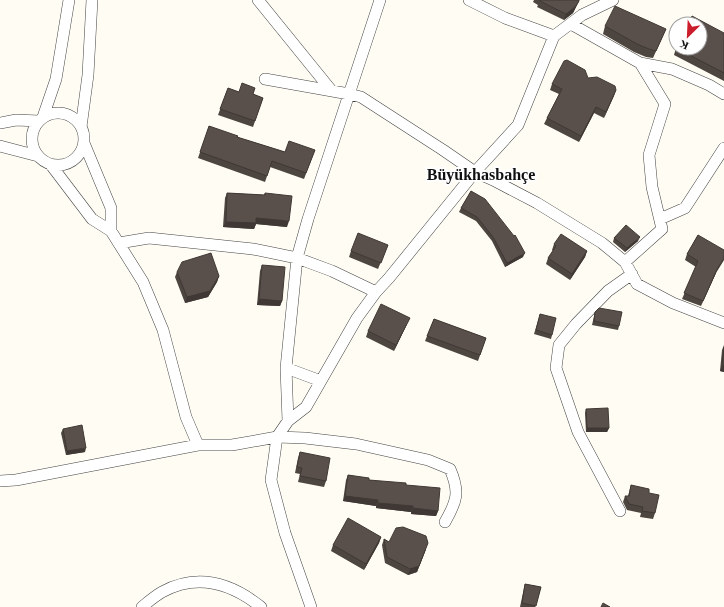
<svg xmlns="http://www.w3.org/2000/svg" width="724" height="607" viewBox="0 0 724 607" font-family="'Times New Roman',serif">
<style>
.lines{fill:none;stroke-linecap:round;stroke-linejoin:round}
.minor-casing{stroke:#434343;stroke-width:12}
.minor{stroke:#fff;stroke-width:11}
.wall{fill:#4d4540}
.shaded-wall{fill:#3f3834}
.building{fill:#5a504b;stroke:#3f3834}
.labels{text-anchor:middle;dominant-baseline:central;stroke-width:4;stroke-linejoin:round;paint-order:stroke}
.district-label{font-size:16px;font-weight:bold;fill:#101010;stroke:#fff}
</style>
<rect width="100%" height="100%" fill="#fffcf3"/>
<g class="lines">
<defs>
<path id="minor" d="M258,0L331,90
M469,0L505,18L554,36
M571,24L640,63L665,104L649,155L652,187L662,229L625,262
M640,63L672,69L709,85L724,94
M265,79L349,94L361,97L443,150L475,172L493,180L537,203L602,243L625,262L637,284L673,303L724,323
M32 139a26 26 0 1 1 52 0a26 26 0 1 1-52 0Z
M43,117L56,79L69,0
M0,123L16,120L39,121
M81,127L88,75L92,0
M84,143L111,208V231
M0,146L38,156
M51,165L92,219L111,231L143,282L163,330L186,417L198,445
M660,219L685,208L724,148
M119,243L149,238L253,249L297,258L332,271L376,292
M286,368L321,381
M288,421L286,368L297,258L308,219L380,0
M0,481L16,480L198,445H232L277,437L305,438L356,444L428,460L450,469C460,492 457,501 445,522
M620,511L578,432L556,368L559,345L576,324L608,291L632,274
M142,607C148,602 155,596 162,592C197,573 231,583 261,607
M311,607L285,533L271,480L277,437L288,421L306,407L357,318L376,292L389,278L475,172L518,125L554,36L582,15L613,0"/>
</defs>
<use href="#minor" class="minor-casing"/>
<use href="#minor" class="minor"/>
</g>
<path class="wall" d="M534,0H579V1L573,13L564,20L537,7L538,5L533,2Z
M605,26L666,29L653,58L646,57L634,52L603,34Z
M724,33V81L674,55L676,48Z
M588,78L616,90L604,118L594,113L579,142L544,124L559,94L550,90L552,84Z
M228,88L239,92L253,94L263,98L253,127L218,115Z
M209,126L237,137L285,152L315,150L304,179L270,167L265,182L198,158Z
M471,191L523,257L505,267L492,241L476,221L459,212L461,208Z
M227,193L264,195L265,193L287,227L256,224L254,229L223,227L225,198Z
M698,235L716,273L701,306L682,299L696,267L685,260L687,254Z
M614,238L638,241L625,252L613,242Z
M554,244L587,251L585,257L570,280L546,264L548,258L553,251L552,250Z
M388,245L378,269L349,257L351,251Z
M262,265L282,301L280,306L257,305L260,271Z
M177,272L219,276L217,282L208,297L185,303L175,277Z
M595,312L619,326L618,330L592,325Z
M540,314L552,335L551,339L534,334Z
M434,319L486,338L478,361L425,341Z
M407,324L394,351L366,337L368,331Z
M724,345V372L720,371L722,350Z
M586,409L609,428L607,432H586L585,413Z
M63,429L85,452L66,455L61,433Z
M300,452L326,481L324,487L298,482L300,474L295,473L298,458Z
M348,475L369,480L406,485L438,511L436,516L411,514V512L376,508V506L343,501L346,480Z
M631,485L649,493L655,513L653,519L640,517L641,513L627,510L623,502L625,496H628Z
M381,537L379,543L364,570L331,551L333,545Z
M384,539L389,542L426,549L417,572L408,575L385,563L382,545Z
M525,584L541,587L535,607H520L524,588Z"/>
<path class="shaded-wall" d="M579,1L573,13L564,20L566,14Z
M616,90L614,96L604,118L606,112Z
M596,107L594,113L579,142L581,136Z
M256,218L289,221L287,227L256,224L254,229L223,227L226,222Z
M640,237L638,241L625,252L627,248Z
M587,251L585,257L570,280L572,274Z
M525,253L523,257L505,267L507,263Z
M724,258V260L716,273L701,306L718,267Z
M219,276L217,282L208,297L185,303L187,297Z
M259,299L282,301L280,306L257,305Z
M410,318L407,324L394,351L396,345Z
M722,366H724V372L720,371Z
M587,428H609L607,432H586Z
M86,448L85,452L66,455L67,451Z
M345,496L378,500L376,506L343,501Z
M378,503L413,506L411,512L376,508Z
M413,508L438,511L436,516L411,514Z
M381,537L379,543L364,570L366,564Z
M426,549L417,572L408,575L410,569Z"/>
<path class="building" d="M540,0H579V1L575,7L566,14L540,1Z
M615,6L666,29L656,51L649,49L637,44L605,26Z
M692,16L724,33V73L676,48H700V24H689Z
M567,60L585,70L588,78L597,77L615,86L616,90L606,112L596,107L581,136L547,118L562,89L552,84L564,61Z
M242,83L255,88L253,94L263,98L255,121L220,109L228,88L239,92Z
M209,126L238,136L237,137L285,152L289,141L315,150L306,173L272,161L267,176L200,152Z
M471,191L485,199L514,236L515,235L525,253L507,263L493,237L477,217L461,208Z
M227,193L265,195V193L292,196L289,221L256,218V223L226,222Z
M626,225L640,237L627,248L614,238Z
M358,233L388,245L381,263L351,251Z
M561,234L587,251L572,274L548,258L556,246L554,244Z
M698,235L724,250V258L718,267L703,301L684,293L698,261L687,254Z
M211,253L219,276L210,291L187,297L177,272L182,262Z
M262,265L285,267L282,301L259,299Z
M381,304L410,318L396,345L368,331Z
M599,308L622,312L619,326L594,321L595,312Z
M540,314L556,318L552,335L536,330Z
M434,319L486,338L480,355L427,336Z
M724,347V366H722Z
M608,408L609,428H587L586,409Z
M82,425L86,448L67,451L63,429Z
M300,452L330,458L326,481L300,476L302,468L297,467Z
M348,475L369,478V480L406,483V485L440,488L438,511L413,508V506L378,503V500L345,496Z
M631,485L649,489V493L659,495L655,513L642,511L643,507L629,504L625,496H629Z
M348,518L381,537L366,564L333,545Z
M403,527L426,536L428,543L419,566L410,569L387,557L384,539L389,542L396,528Z
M525,584L541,587L536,606L522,603Z
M603,603L610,607H601Z"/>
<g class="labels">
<g class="district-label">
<text x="481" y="174">Büyükhasbahçe</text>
</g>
</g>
<g transform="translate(688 36) rotate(204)"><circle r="19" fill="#ffffff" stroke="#9f9f9f"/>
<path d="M0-3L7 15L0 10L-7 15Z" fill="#cb1d2c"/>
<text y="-6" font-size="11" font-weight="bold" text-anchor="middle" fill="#101010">K</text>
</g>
</svg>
